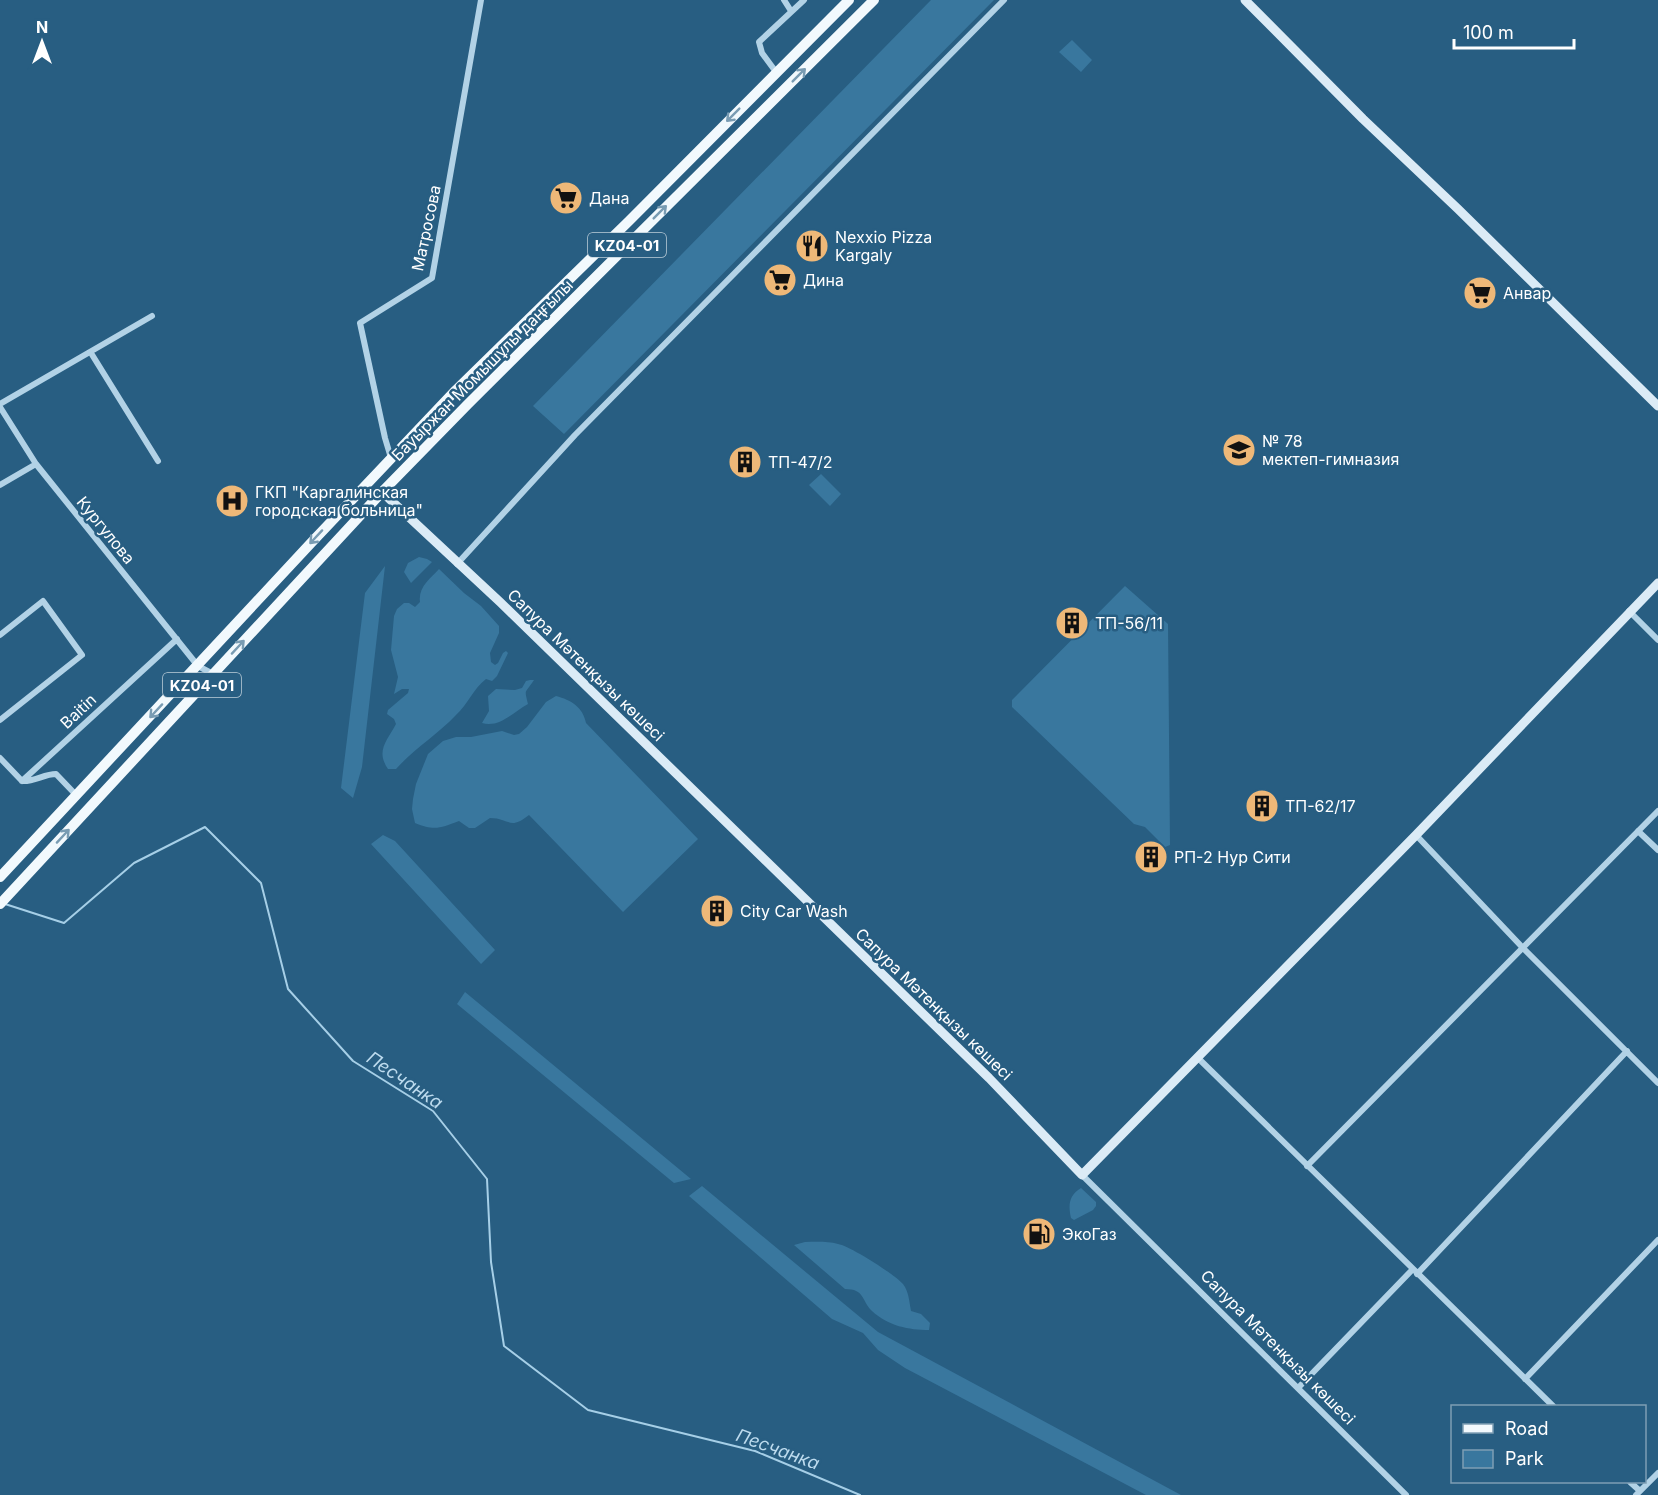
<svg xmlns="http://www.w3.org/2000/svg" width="1658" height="1495" viewBox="0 0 1658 1495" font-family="Inter,sans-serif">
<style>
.green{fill:#39779e}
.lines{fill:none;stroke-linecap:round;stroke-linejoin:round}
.stream{stroke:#a6cfe7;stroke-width:2}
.street{stroke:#b2d2e6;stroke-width:6}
.secondary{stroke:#dbebf6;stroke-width:9}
.primary{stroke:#f2f9fd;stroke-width:10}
.oneway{stroke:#799cb3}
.labels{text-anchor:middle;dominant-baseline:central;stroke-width:5;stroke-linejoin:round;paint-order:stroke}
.shield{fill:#285e82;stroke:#becfda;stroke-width:1.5}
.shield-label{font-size:15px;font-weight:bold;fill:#fff}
.poi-label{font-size:16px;fill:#fff;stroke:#285e82;text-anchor:start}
.street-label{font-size:16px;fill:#fff;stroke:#285e82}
.water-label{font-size:18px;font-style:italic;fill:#bddbee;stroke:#285e82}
</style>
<rect width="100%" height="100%" fill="#285e82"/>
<path class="green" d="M931,0H994L564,434L533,406Z
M1072,40L1092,60L1081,72L1059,52Z
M821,474L841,494L830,506L809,485Z
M419,557L427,559L432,562L411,583L404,572L408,563Z
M385,566L362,767L353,798L341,788L365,593Z
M439,569L464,593L481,606L499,626V633L490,653L491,662L495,665L498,663L503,653L506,651L508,653L497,676L492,681L486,679C473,689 468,704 456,715C438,734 414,749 396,769H388C375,750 388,740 396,724L394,719L387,714L388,710L408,693L409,689H402L394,694L398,677L391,650L394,616L397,609L404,603H409L415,607L420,602C418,587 430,579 439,569Z
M1125,586L1168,624L1170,845L1165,847L1145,827L1134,824L1012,707V700Z
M530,680H534C525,694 524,688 528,704C513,712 500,728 482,723L489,711L488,696L496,689L515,690L522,688L526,681Z
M556,696C571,700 583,707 586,723L698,839L623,912L529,815C509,831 510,818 490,818L475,828H469L459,821C440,828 435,831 415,823L412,809L413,799L416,784L428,754L443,741L456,737H471L502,731L514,735L519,734L527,727L546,702Z
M383,835L395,841L495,950L481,964L371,844Z
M465,992L691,1179L674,1183L457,1004Z
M702,1186L878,1332L1181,1495H1146L905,1368L878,1350L863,1333L832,1319L689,1196Z
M1081,1188L1096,1202V1206L1093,1210L1074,1220L1071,1218C1068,1205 1069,1195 1081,1188Z
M805,1242C815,1242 827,1241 838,1244C850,1246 894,1274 903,1284C909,1292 909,1301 911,1311L921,1314L930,1323L929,1330C909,1330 888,1326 872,1311C861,1300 865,1289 845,1289L794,1245Z"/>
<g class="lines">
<path class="stream" d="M5,904L64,923L134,863L205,827L261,883L288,989L353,1061L433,1111L487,1179L491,1262L504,1346L588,1410L755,1451L860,1495"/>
<path class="street" d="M784,0L791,11
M776,72L762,53L759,42L804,0
M91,353L158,461
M0,404L152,316
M0,407L36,464L198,666L213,674
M391,458L385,438L360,323L432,278L481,0
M0,485L36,464
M457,564L575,435L1004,0
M1629,611L1658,640
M0,635L43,601L82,655L0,720
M0,758L22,781L177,639
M22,781C34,782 44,774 56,774L77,796
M1638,831L1658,850
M1416,835L1523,948L1658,1083
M1198,1058L1553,1406
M1307,1166L1658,811
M1082,1175L1406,1495
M1417,1274L1627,1051
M1525,1379L1658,1240
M1298,1388L1413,1269
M1630,1482L1640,1491
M1636,1495L1658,1473"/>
<path class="secondary" d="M1245,0L1363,119L1458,209L1658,406
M382,492L500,602L989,1078L1082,1175L1416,835L1658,583"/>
<path class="primary" d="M0,877L311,543L456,390L629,221L849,0
M0,904L382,492L468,404L874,0"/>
</g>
<defs><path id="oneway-shaft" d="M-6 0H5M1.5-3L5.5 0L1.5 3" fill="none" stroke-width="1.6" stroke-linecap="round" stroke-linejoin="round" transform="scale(1.5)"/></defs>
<g class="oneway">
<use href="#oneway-shaft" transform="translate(799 75) rotate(-45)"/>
<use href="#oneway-shaft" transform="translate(733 115) rotate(135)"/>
<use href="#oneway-shaft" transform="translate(660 212) rotate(-45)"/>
<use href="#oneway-shaft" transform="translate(316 537) rotate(133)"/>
<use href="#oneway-shaft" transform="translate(238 647) rotate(-47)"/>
<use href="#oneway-shaft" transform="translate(156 711) rotate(133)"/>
<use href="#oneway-shaft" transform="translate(63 836) rotate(-47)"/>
</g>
<defs>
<symbol id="supermarket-disc" viewBox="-11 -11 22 22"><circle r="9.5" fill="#eeb878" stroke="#285e82"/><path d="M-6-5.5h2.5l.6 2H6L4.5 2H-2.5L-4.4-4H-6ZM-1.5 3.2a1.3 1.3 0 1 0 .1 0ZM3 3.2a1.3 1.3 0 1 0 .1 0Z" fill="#111"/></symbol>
<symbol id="restaurant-disc" viewBox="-11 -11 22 22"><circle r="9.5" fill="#eeb878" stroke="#285e82"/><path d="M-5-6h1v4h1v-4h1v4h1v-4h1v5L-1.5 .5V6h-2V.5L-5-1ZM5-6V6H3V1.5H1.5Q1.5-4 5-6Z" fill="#111"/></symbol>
<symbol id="school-disc" viewBox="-11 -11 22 22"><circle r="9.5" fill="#eeb878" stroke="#285e82"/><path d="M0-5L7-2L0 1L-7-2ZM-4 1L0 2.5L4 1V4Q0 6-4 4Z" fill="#111"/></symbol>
<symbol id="building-disc" viewBox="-11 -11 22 22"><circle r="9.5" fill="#eeb878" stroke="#285e82"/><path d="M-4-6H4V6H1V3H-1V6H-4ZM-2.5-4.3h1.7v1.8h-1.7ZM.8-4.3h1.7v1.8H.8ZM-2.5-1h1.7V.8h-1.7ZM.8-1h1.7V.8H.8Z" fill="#111"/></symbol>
<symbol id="hospital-disc" viewBox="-11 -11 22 22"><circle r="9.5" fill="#eeb878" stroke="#285e82"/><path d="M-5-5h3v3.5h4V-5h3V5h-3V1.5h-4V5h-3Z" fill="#111"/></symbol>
<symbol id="fuel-disc" viewBox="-11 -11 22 22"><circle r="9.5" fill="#eeb878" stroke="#285e82"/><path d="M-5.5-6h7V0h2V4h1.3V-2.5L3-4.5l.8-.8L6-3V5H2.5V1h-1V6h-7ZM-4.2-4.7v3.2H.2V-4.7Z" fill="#111"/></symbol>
</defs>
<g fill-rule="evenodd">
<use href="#supermarket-disc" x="547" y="179" width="38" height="38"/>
<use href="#restaurant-disc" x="793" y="227" width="38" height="38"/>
<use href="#supermarket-disc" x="761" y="261" width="38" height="38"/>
<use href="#supermarket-disc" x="1461" y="274" width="38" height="38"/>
<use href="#school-disc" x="1220" y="431" width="38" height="38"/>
<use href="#building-disc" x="726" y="443" width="38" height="38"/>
<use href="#hospital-disc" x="213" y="482" width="38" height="38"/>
<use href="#building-disc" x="1053" y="604" width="38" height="38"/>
<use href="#building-disc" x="1243" y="787" width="38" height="38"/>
<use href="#building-disc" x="1132" y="838" width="38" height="38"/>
<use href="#building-disc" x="698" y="892" width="38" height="38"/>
<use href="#fuel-disc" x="1020" y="1215" width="38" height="38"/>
</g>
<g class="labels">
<g class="shield">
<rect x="588" y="233" width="78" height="24" rx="4.5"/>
<rect x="163" y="673" width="78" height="24" rx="4.5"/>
</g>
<g class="shield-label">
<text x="627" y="245">KZ04-01</text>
<text x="202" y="685">KZ04-01</text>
</g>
<g class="poi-label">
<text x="589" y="198">Дана</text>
<text x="835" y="237">Nexxio Pizza<tspan x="835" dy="18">Kargaly</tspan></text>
<text x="803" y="280">Дина</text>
<text x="1503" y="293">Анвар</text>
<text x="1262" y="441">№ 78<tspan x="1262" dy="18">мектеп-гимназия</tspan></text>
<text x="768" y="462">ТП-47/2</text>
<text x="255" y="492">ГКП "Каргалинская<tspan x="255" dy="18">городская больница"</tspan></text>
<text x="1095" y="623">ТП-56/11</text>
<text x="1285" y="806">ТП-62/17</text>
<text x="1174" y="857">РП-2 Нур Сити</text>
<text x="740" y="911">City Car Wash</text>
<text x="1062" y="1234">ЭкоГаз</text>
</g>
<g class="street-label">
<text transform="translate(426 228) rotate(-78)">Матросова</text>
<text transform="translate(482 370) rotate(-45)">Бауыржан Момышұлы даңғылы</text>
<text transform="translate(106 530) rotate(51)">Кургулова</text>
<text transform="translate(586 665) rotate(44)">Сапура Мәтенқызы көшесі</text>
<text transform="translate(78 711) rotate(-43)">Baitin</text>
<text transform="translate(934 1004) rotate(44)">Сапура Мәтенқызы көшесі</text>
<text transform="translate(1278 1347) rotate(45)">Сапура Мәтенқызы көшесі</text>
</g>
<g class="water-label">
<text transform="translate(405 1080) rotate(34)">Песчанка</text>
<text transform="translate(778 1449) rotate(20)">Песчанка</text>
</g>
</g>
<rect x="1451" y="1405" width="195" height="78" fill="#285e82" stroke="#7e9eb4" stroke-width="1.5"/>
<rect x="1463" y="1424" width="30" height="9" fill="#f2f9fd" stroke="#7e9eb4" stroke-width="1.5"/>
<text x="1505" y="1435" font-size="18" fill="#ffffff">Road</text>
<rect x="1463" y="1450" width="30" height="18" fill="#39779e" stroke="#7e9eb4" stroke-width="1.5"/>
<text x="1505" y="1465" font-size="18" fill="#ffffff">Park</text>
<g transform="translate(42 42)" stroke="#285e82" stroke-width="4.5" paint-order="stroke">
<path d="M0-4.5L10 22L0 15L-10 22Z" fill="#ffffff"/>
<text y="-9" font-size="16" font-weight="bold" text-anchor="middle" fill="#ffffff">N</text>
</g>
<path d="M1454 39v9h120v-9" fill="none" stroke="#ffffff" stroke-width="3"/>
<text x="1463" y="39" font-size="18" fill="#ffffff" stroke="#285e82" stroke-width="4.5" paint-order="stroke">100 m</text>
</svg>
